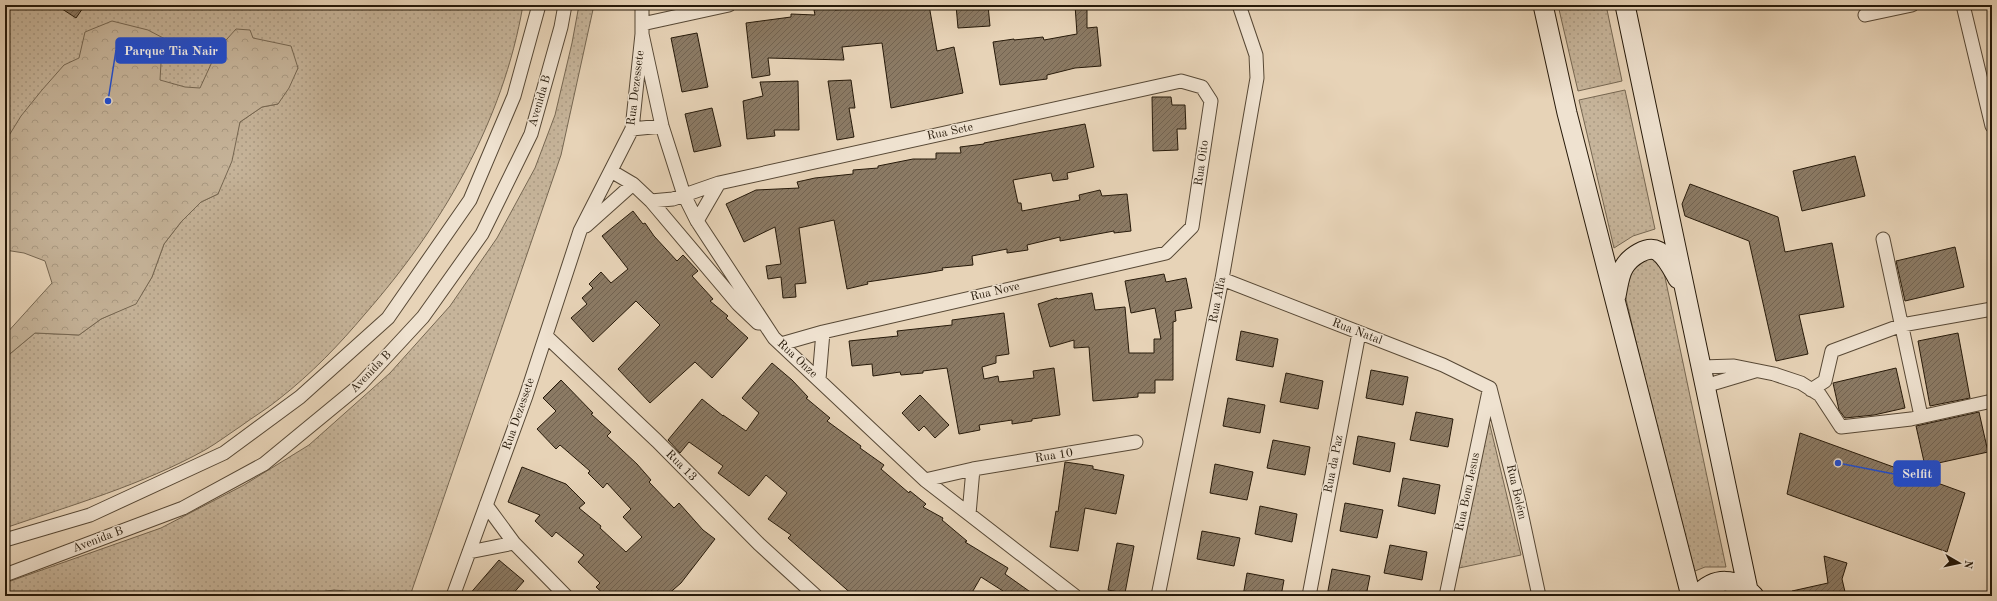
<svg xmlns="http://www.w3.org/2000/svg" width="1997" height="601" viewBox="0 0 1997 601" font-family="'Old Standard TT',serif">
<style>
.grass{fill:url(#grass-dots);stroke:#766752}
.forest{fill:url(#forest-crowns);stroke:#766752}
.building{fill:url(#building-hatch);stroke:#271a0a}
.lines{fill:none;stroke-linecap:round;stroke-linejoin:round}
.street-casing{stroke:#574835;stroke-width:15}
.secondary-casing{stroke:#271a0a;stroke-width:21}
.street{stroke:#efe2d0;stroke-width:13}
.secondary{stroke:#efe2d0;stroke-width:19}
.labels{text-anchor:middle;dominant-baseline:central;stroke-width:3;stroke-linejoin:round;paint-order:stroke}
.street-label{font-size:12px;fill:#271a0a;stroke:#efe2d0}
.leader{fill:none;stroke:#1d4ed8;stroke-width:1.5}
.callout-dot{fill:#1d4ed8;stroke:#efe2d0;stroke-width:1.5}
.callout{fill:#1d4ed8;stroke:#1d4ed8;stroke-width:1.5}
.callout-label{font-size:13px;text-anchor:middle;font-weight:bold;fill:#fff}
</style>
<defs>
<pattern id="grass-dots" width="8" height="8" patternUnits="userSpaceOnUse"><rect width="8" height="8" fill="#c6b49a"/><path d="M2 2h.1M6 6h.1" fill="none" stroke="#aa9a83" stroke-width="1.8" stroke-linecap="round"/></pattern>
<pattern id="forest-crowns" width="20" height="18" patternUnits="userSpaceOnUse"><rect width="20" height="18" fill="#c6b49a"/><path d="M2 6a3 3 0 1 1 6 0M12 15a3 3 0 1 1 6 0" fill="none" stroke="#aa9a83"/></pattern>
<pattern id="building-hatch" width="6" height="6" patternUnits="userSpaceOnUse"><rect width="6" height="6" fill="#8b7a64"/><path d="M-1 1l2-2M0 6l6-6M5 7l2-2" fill="none" stroke="#726351"/></pattern>
</defs>
<rect width="100%" height="100%" fill="#e7d3b7"/>
<filter id="stains"><feTurbulence type="fractalNoise" baseFrequency=".005" numOctaves="4"/><feColorMatrix values="0 0 0 0 .2 0 0 0 0 .09 0 0 0 0 .02 0 0 0 .5 -.17"/></filter>
<radialGradient id="worn" r=".72"><stop offset=".6" stop-color="#630" stop-opacity="0"/><stop offset="1" stop-color="#630" stop-opacity=".3"/></radialGradient>
<path class="grass" d="M5,5H523C503,122 442,226 365,314C339,345 311,374 279,399C267,409 253,417 241,426C229,434 217,443 205,450C142,485 72,505 5,528V358L35,333L79,335L101,319L136,303L152,277L164,244L181,222L201,202L218,194L240,122L262,107L278,104L298,68L77,245L5,199Z
M579,5H594L561,155L410,596H5V583L161,528L244,485L309,445L390,373L450,306L497,238L535,168L555,115L572,43Z
M1558,5H1606L1622,81L1578,91Z
M1625,90L1655,229L1633,236L1614,248L1579,100Z
M1649,258L1658,259L1662,263L1726,567H1705L1690,573L1623,286L1639,261Z
M1488,417L1521,555L1459,568Z"/>
<path class="forest" d="M112,21L148,30L167,40L161,63L160,80L185,87L200,88L218,49L236,29L250,30L253,38L291,46L298,68L289,88L278,104L262,107L240,122L232,161L218,194L201,202L181,222L164,244L152,277L136,304L101,319L79,335L35,333L5,358V335L52,283L45,261L24,253L5,250V142L21,116L42,90L64,65L79,58L85,32Z
M334,590L359,592L361,596H306L307,594Z"/>
<path class="building" d="M56,5H85L76,18Z
M869,5H929L937,51L954,47L963,93L891,108L882,43L842,47L844,60L768,58L770,75L752,78L746,23L791,17V14L815,15L814,10L834,6L835,10L869,7Z
M956,5H988L990,26L958,28Z
M1075,5H1087V28L1097,27L1101,66L1075,68L1047,75V79L1000,85L993,42L1014,39V40L1043,37L1044,40L1077,34Z
M697,33L708,87L682,92L671,38Z
M851,80L855,108H849L854,137L837,140L828,81Z
M798,81L799,130H774L775,136L747,139L743,101L763,96L760,82Z
M1152,97H1171L1172,105H1185L1186,129H1177L1178,150L1153,151Z
M712,108L721,146L694,152L685,114Z
M1085,124L1094,167L1067,173L1068,179L1053,181L1051,173L1013,180L1018,203H1021L1022,211L1080,200L1079,195L1100,190L1102,196L1127,194L1131,231L1114,233V231L1060,241V237L1027,245L1028,250L1007,253V249L972,256L973,265L942,268L943,270L927,273L867,282L868,284L847,289L834,220L799,228L806,283L795,284L796,297L783,298L781,277L768,279L766,266L781,264L775,227L744,242L726,204L756,190L799,188L797,182L815,178L853,174V170L878,168V166L913,159H936V153H961L960,147L984,144V143Z
M1855,156L1865,196L1802,211L1793,171Z
M1690,184L1778,217L1785,252L1832,243L1844,307L1799,315L1808,354L1776,361L1749,241L1685,216L1682,204Z
M633,211L643,224L645,223L654,236L677,261L683,255L698,271L692,276L713,299L710,301L728,316L726,318L748,338L712,378L695,362L650,403L618,369L660,325L636,301L593,342L571,318L587,304L582,298L593,288L589,284L601,272L611,283L628,269L602,236Z
M1955,247L1964,287L1905,301L1896,261Z
M1164,274L1166,282L1186,278L1192,308L1175,311L1176,321L1173,322V380H1155V393H1138V397L1093,401L1089,347L1074,348V340L1050,347L1038,304L1057,298L1058,299L1092,293L1095,310L1125,307L1129,353H1154V339H1161L1155,308L1131,313L1125,281Z
M1004,313L1009,354L996,356V363L982,367L984,379L998,376L999,382L1034,378L1033,371L1054,368L1060,415L1032,419V421L1012,424V420L979,425L980,430L959,434L947,368L923,371V373L901,375L900,372L873,376L872,364L852,366L849,341L898,336L897,331L952,325V320Z
M1241,331L1278,339L1273,367L1236,360Z
M1958,333L1970,398L1930,406L1918,341Z
M772,363L792,380L808,397L806,398L830,418L827,421L861,446L860,448L884,465L881,469L909,493L910,491L926,504L923,507L943,518L942,520L967,541L965,542L1008,568L1005,574L1036,596H999L1003,591L981,577L970,596H854L788,538L791,535L768,519L787,493L766,475L749,496L718,473L723,466L689,442L680,453L668,440L702,399L723,416V415L746,431L759,413L742,398Z
M1896,368L1905,408L1874,415L1845,418L1839,410L1833,383Z
M1371,370L1408,377L1403,405L1366,398Z
M1286,373L1323,381L1318,409L1280,402Z
M561,380L593,413L591,414L611,432L607,436L637,464L651,480L649,482L674,508L679,503L703,530L715,539L681,583L666,596H606L596,587L600,583L578,562L584,555L556,532L552,537L535,521L540,515L508,502L522,467L566,484L585,503L579,508L601,526L600,528L626,552L642,537L623,517L631,509L607,483L603,488L588,473L590,471L560,445L556,449L537,429L556,411L543,398Z
M920,395L949,425L935,438L924,426L919,431L902,413Z
M1228,398L1265,405L1260,433L1223,426Z
M1416,412L1453,419L1448,447L1410,440Z
M1979,412L1988,452L1925,466L1916,426Z
M1800,433L1965,493L1947,552L1787,494Z
M1358,436L1395,443L1390,472L1353,464Z
M1273,440L1310,447L1305,475L1267,468Z
M1065,462L1093,466V469L1124,475L1116,514L1085,508L1078,551L1050,547L1056,511L1058,512Z
M1215,464L1253,472L1247,500L1210,493Z
M1403,478L1440,485L1435,514L1398,506Z
M1345,503L1383,510L1377,538L1340,531Z
M1260,506L1297,514L1292,542L1255,534Z
M1202,531L1240,538L1234,566L1197,559Z
M1117,543L1134,546L1125,593L1108,590Z
M1390,545L1427,552L1422,580L1384,573Z
M1824,556L1847,563L1842,579L1846,596H1792V591L1828,583Z
M499,560L524,581L511,596H468Z
M1332,569L1370,576L1366,596H1327Z
M1247,573L1284,580L1281,596H1243Z"/>
<g class="lines">
<defs>
<path id="street" d="M1963,5L1992,126
M1865,15L1912,5
M642,24L729,5
M642,34L662,126L684,195L697,221L774,338L925,480L1075,596
M632,129L662,126
M611,171L633,184L651,201L738,304L758,323
M651,201L673,199L719,183L1181,81L1202,87L1211,101L1192,227L1166,253L823,332L781,344
M697,221L719,183
M586,226L633,184
M1883,239L1921,416
M1222,279L1443,365L1490,388
M546,336L657,441L759,544L816,596
M1701,367L1734,366L1774,374L1801,383L1820,395L1841,427L1911,419L1992,401
M819,379L823,332
M1705,386L1755,371
M1490,388L1518,498L1539,596
M1811,390L1825,381L1832,351L1902,325L1992,309
M925,480L973,469L1136,442
M486,505L514,543L566,596
M969,514L973,469
M5,540L90,515L224,453L300,397L388,318L470,200L514,96L539,5
M469,552L514,543
M5,575L183,508L264,464L360,385L423,317L482,234L531,134L561,27L565,5
M453,596L526,396L580,231L632,129L642,34V5
M1158,596L1222,279L1257,78L1256,55L1239,5
M1309,596L1359,333
M1446,596L1489,391"/>
<path id="secondary" d="M1543,5L1567,113L1691,596
M1625,5L1748,590
M1616,296C1618,287 1619,275 1624,267C1630,257 1647,245 1658,251C1667,257 1673,270 1678,279
M1697,596C1714,576 1737,577 1754,596"/>
</defs>
<use href="#street" class="street-casing"/>
<use href="#secondary" class="secondary-casing"/>
<use href="#street" class="street"/>
<use href="#secondary" class="secondary"/>
</g>
<g class="labels">
<g class="street-label">
<text transform="translate(636 88) rotate(-83)">Rua Dezessete</text>
<text transform="translate(540 101) rotate(-74)">Avenida B</text>
<text transform="translate(950 132) rotate(-12)">Rua Sete</text>
<text transform="translate(1202 163) rotate(-82)">Rua Oito</text>
<text transform="translate(995 292) rotate(-13)">Rua Nove</text>
<text transform="translate(1218 300) rotate(-79)">Rua Alfa</text>
<text transform="translate(1357 332) rotate(21)">Rua Natal</text>
<text transform="translate(797 359) rotate(43)">Rua Onze</text>
<text transform="translate(371 372) rotate(-46)">Avenida B</text>
<text transform="translate(519 414) rotate(-71)">Rua Dezessete</text>
<text transform="translate(1054 456) rotate(-9)">Rua 10</text>
<text transform="translate(1334 464) rotate(-79)">Rua da Paz</text>
<text transform="translate(681 466) rotate(45)">Rua 13</text>
<text transform="translate(1468 492) rotate(-78)">Rua Bom Jesus</text>
<text transform="translate(1516 492) rotate(77)">Rua Belém</text>
<text transform="translate(98 540) rotate(-21)">Avenida B</text>
</g>
</g>
<path class="leader" d="M108 101L116 50M1838 463L1894 474"/>
<g class="callout-dot">
<circle cx="108" cy="101" r="4"/>
<circle cx="1838" cy="463" r="4"/>
</g>
<g class="callout">
<rect x="116" y="38" width="110" height="25" rx="4"/>
<rect x="1894" y="461" width="46" height="25" rx="4"/>
</g>
<g class="callout-label">
<text x="171" y="55">Parque Tia Nair</text>
<text x="1917" y="478">Selfit</text>
</g>
<rect width="1997" height="601" fill="none" stroke="#e7d3b7" stroke-width="20"/>
<rect x="6" y="6" width="1985" height="589" fill="none" stroke="#271a0a" stroke-width="2"/>
<rect x="10" y="10" width="1977" height="581" fill="none" stroke="#271a0a"/>
<g transform="translate(1959 563) rotate(99)" stroke="#efe2d0" stroke-width="3" paint-order="stroke">
<path d="M0-3L7 15L0 10L-7 15Z" fill="#271a0a"/>
<text y="-6" font-size="11" font-weight="bold" text-anchor="middle" fill="#271a0a">N</text>
</g>
<rect width="100%" height="100%" filter="url(#stains)"/>
<rect width="100%" height="100%" fill="url(#worn)"/>
</svg>
